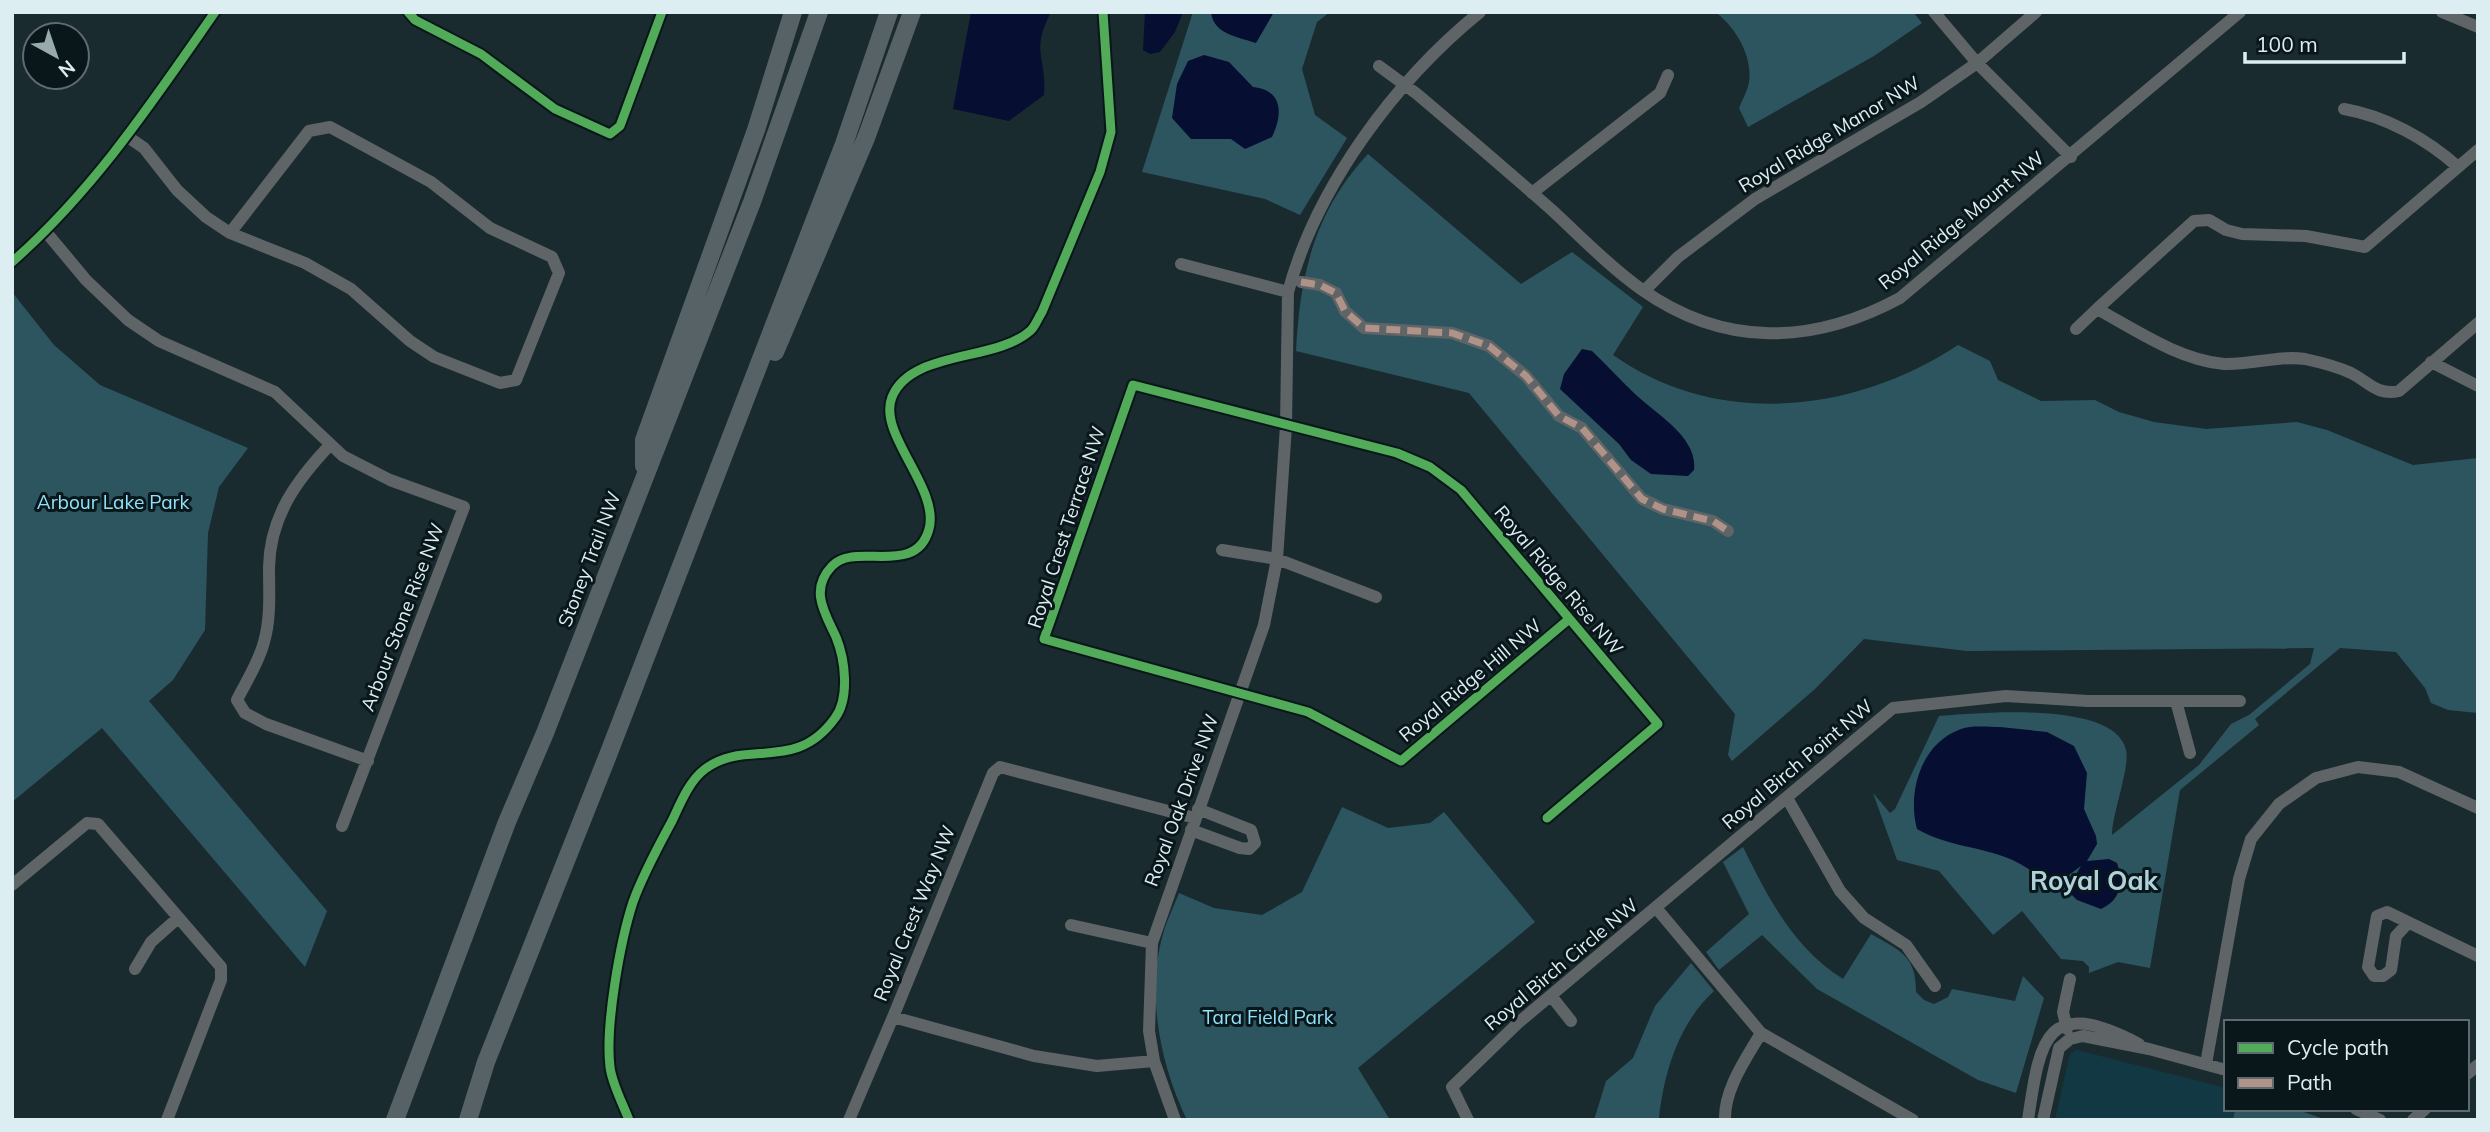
<svg xmlns="http://www.w3.org/2000/svg" width="2490" height="1132" viewBox="0 0 2490 1132" font-family="Mulish,sans-serif">
<style>
.built{fill:#123943}
.green{fill:#2c5560}
.water{fill:#060e32}
.lines{fill:none;stroke-linecap:round;stroke-linejoin:round}
.minor{stroke:#5f6467;stroke-width:12}
.highway{stroke:#566266;stroke-width:18}
.quiet{stroke:#af9288;stroke-width:7;stroke-dasharray:14 7;stroke-linecap:butt}
.cycleway-casing{stroke:#09161a;stroke-width:13}
.cycleway{stroke:#51ab58;stroke-width:9}
.labels{text-anchor:middle;dominant-baseline:central;stroke-width:6;stroke-linejoin:round;paint-order:stroke}
.street-label{font-size:19px;fill:#ddeef3;stroke:#09161a}
.park-label{font-size:19px;fill:#90e2fa;stroke:#09161a}
.district-label{font-size:26px;font-weight:bold;fill:#afd1db;stroke:#09161a}
</style>
<rect width="100%" height="100%" fill="#1a2b2f"/>
<path class="built" d="M2077,1050L2226,1088V1109H2235L2233,1120H2055L2070,1054Z"/>
<path class="green" d="M1193,12H1330L1317,22L1302,69L1315,115L1347,138L1300,215L1265,199L1142,172Z
M1715,12H1913L1922,23L1874,56L1748,127L1739,108C1742,100 1748,90 1749,82C1753,56 1735,26 1715,12Z
M1368,154L1521,284L1572,252L1643,307L1613,355C1718,429 1855,413 1958,345L1990,361L1998,380L2041,401L2095,400L2119,412L2154,422L2206,429L2297,422L2327,430L2413,465L2478,458V713L2448,710L2431,703L2425,688L2396,652L2340,648L2255,719L2259,725L2180,790L2150,968L2118,962L2089,973V967L2083,961L2061,959L2022,911L1993,935L1939,871L1897,860L1873,793L1890,813L1895,809L1939,716C1978,713 2115,700 2126,750C2130,768 2112,814 2112,835L2199,765L2231,724L2249,715L2310,664L2314,648L1967,651L1864,639L1815,689L1732,761L1728,755L1735,714L1469,393L1296,351C1300,275 1314,212 1368,154Z
M12,292L54,345L100,385L248,448L219,487L208,533L205,630L173,680L149,701L327,911L305,967L102,728L12,802Z
M1342,807L1388,828L1430,823L1444,812L1535,922L1358,1068L1390,1120H1187C1160,1065 1146,993 1163,934C1167,920 1174,906 1179,893L1214,908L1262,915L1302,892Z
M1743,847C1769,899 1792,946 1843,979L1871,934C1900,951 1916,955 1916,992L1924,1000L1934,1004L1948,997L1952,989L2015,1001L2023,976L2044,998L2016,1093L1978,1080L1817,989L1762,935L1719,970L1706,952L1749,914L1723,862Z
M1691,963L1714,991C1679,1023 1664,1072 1659,1118L1594,1120L1606,1081L1633,1058L1655,1006Z
M2235,1109H2295L2327,1120H2233Z"/>
<path class="water" d="M971,12H1051C1030,52 1047,58 1044,95L1009,121L953,109Z
M1145,12H1183L1175,32L1160,52L1150,54L1143,50Z
M1211,12H1274L1256,43C1238,37 1213,34 1211,12Z
M1204,55L1229,62L1253,87C1283,90 1283,114 1272,137L1245,149L1231,139H1191L1172,118L1177,84L1188,61Z
M1582,349L1592,351C1607,365 1620,380 1635,394C1656,414 1698,437 1694,470L1688,476L1651,474L1631,460L1619,444L1560,389L1564,374Z
M2000,727L2047,732L2074,746L2087,773L2084,809L2096,836L2097,844L2087,861L2109,859L2117,863C2124,883 2120,901 2101,909L2077,900L2067,890L2081,866L2062,880L2053,882C2036,875 2022,863 2005,857C1975,846 1944,845 1917,829C1907,792 1921,743 1961,729C1972,725 1988,727 2000,727Z"/>
<g class="lines">
<path class="minor" d="M408,12L415,20L481,54L555,109L610,134L620,126L662,12
M1934,12L1977,63L2071,157
M2442,12L2478,27
M1379,66L1417,94C1463,133 1509,172 1554,212C1582,238 1610,267 1641,289C1724,348 1813,345 1900,298L2240,12
M2344,109C2385,116 2427,139 2458,167
M128,137L144,148L177,190L206,217L230,233L305,263L351,289L410,341L434,357L500,383L516,380L559,273L552,257L490,228L431,182L330,127L309,131L230,233
M2478,150L2365,247L2306,236L2242,234L2226,230L2209,220L2194,221L2097,309C2136,330 2179,360 2224,364C2251,365 2279,355 2305,359C2319,362 2338,367 2351,373C2369,382 2377,396 2399,391L2478,323
M1532,193L1660,93L1668,75
M46,232L86,280L128,320L159,341L275,392L343,456L390,480L464,507L342,826
M12,262C94,190 153,101 215,12
M1181,264L1288,292
M1301,282L1320,285L1336,293L1345,311L1364,328L1452,333L1489,346L1526,376L1559,416L1582,428L1642,499L1663,509L1713,521L1728,531
M1644,291L1678,257L1755,199L1921,102L1977,63L2036,12
M2076,329L2097,309
M2431,362L2478,386
M329,446C296,481 270,517 269,567C269,592 271,618 264,642C259,662 246,682 237,700L245,713L266,724L368,761
M1222,550L1277,559L1376,597
M2176,701L2190,753
M1787,798L1840,891L1864,918L1906,945L1935,986
M1547,818L1658,724L1461,490L1430,467L1397,453L1133,385L1044,639L1308,712L1401,761L1568,620
M1191,830L1240,848L1249,849L1255,843L1251,830L1198,809
M12,885L87,823L98,824L221,967V980L167,1120
M1657,909L1761,1033C1746,1059 1724,1089 1725,1120
M2408,923L2396,936L2391,970L2383,976H2374L2368,967L2377,916L2387,912L2478,956
M1071,925L1152,943
M135,969L151,942L178,918
M1552,997L1571,1021
M2067,1029L2063,1012L2070,979
M1761,1033L1913,1120
M1154,1061L1097,1066L1034,1056L893,1017L993,773L1000,767L1195,818
M2206,1064L2239,879L2251,839L2279,804L2316,778L2358,767L2399,772L2478,808
M2467,1074L2478,1065
M2356,1109L2380,1120
M849,1120L893,1017
M1175,1120L1154,1061L1149,1031L1152,943L1264,625L1277,559L1286,426L1288,292C1317,186 1395,81 1480,12
M1468,1120L1452,1087L1518,1023L1893,708L2006,696L2088,701H2240
M2028,1120C2040,1036 2047,996 2139,1044
M2043,1120L2059,1048L2070,1039L2083,1036L2149,1049L2226,1070
M2413,1120L2425,1109"/>
<path class="highway" d="M775,352L866,138L912,12
M644,466V440L756,130L793,12
M395,1120L507,822L545,733L752,202L819,12
M468,1120L486,1062L608,755L844,144L889,12"/>
<path class="quiet" d="M1301,282L1320,285L1336,293L1345,311L1364,328L1452,333L1489,346L1526,376L1559,416L1582,428L1642,499L1663,509L1713,521L1728,531"/>
<defs>
<path id="cycleway" d="M408,12L415,20L481,54L555,109L610,134L620,126L662,12
M12,262C94,190 153,101 215,12
M1547,818L1658,724L1461,490L1430,467L1397,453L1133,385L1044,639L1308,712L1401,761L1568,620
M629,1120C623,1104 612,1084 610,1067C605,1026 620,942 633,902C643,874 658,847 672,821C680,804 689,781 705,769C746,738 795,774 835,718C850,698 845,659 836,637C825,613 809,590 832,566C855,541 916,578 929,529C940,488 877,434 892,397C911,350 995,362 1030,331C1035,327 1038,318 1042,312L1100,172L1111,132L1103,12"/>
</defs>
<use href="#cycleway" class="cycleway-casing"/>
<use href="#cycleway" class="cycleway"/>
</g>
<g class="labels">
<g class="street-label">
<text transform="translate(1829 134) rotate(-31)">Royal Ridge Manor NW</text>
<text transform="translate(1961 220) rotate(-39)">Royal Ridge Mount NW</text>
<text transform="translate(1066 527) rotate(-72)">Royal Crest Terrace NW</text>
<text transform="translate(589 559) rotate(-69)">Stoney Trail NW</text>
<text transform="translate(1559 580) rotate(50)">Royal Ridge Rise NW</text>
<text transform="translate(402 617) rotate(-69)">Arbour Stone Rise NW</text>
<text transform="translate(1470 680) rotate(-40)">Royal Ridge Hill NW</text>
<text transform="translate(1797 764) rotate(-40)">Royal Birch Point NW</text>
<text transform="translate(1181 800) rotate(-70)">Royal Oak Drive NW</text>
<text transform="translate(914 913) rotate(-68)">Royal Crest Way NW</text>
<text transform="translate(1561 964) rotate(-40)">Royal Birch Circle NW</text>
</g>
<g class="park-label">
<text x="113" y="502">Arbour Lake Park</text>
<text x="1268" y="1017">Tara Field Park</text>
</g>
<g class="district-label">
<text x="2094" y="880">Royal Oak</text>
</g>
</g>
<rect width="2490" height="1132" fill="none" stroke="#ddeef3" stroke-width="28"/>
<rect x="2224" y="1020" width="245" height="91" fill="#09161a" stroke="#5e6c71" stroke-width="2"/>
<rect x="2238" y="1043" width="35" height="10" fill="#51ab58" stroke="#5e6c71" stroke-width="2"/>
<text x="2287" y="1055" font-size="21" fill="#ddeef3">Cycle path</text>
<rect x="2238" y="1078" width="35" height="10" fill="#af9288" stroke="#5e6c71" stroke-width="2"/>
<text x="2287" y="1090" font-size="21" fill="#ddeef3">Path</text>
<g transform="translate(56 56) rotate(140)"><circle r="33" fill="#09161a" stroke="#5e6c71" stroke-width="2"/>
<path d="M0-5L12 26L0 18L-12 26Z" fill="#99aaae"/>
<text y="-10" font-size="19" font-weight="bold" text-anchor="middle" fill="#ddeef3">N</text>
</g>
<path d="M2245 52v10h159v-10" fill="none" stroke="#ddeef3" stroke-width="3.5"/>
<text x="2256" y="52" font-size="21" fill="#ddeef3" stroke="#09161a" stroke-width="5" paint-order="stroke">100 m</text>
</svg>
